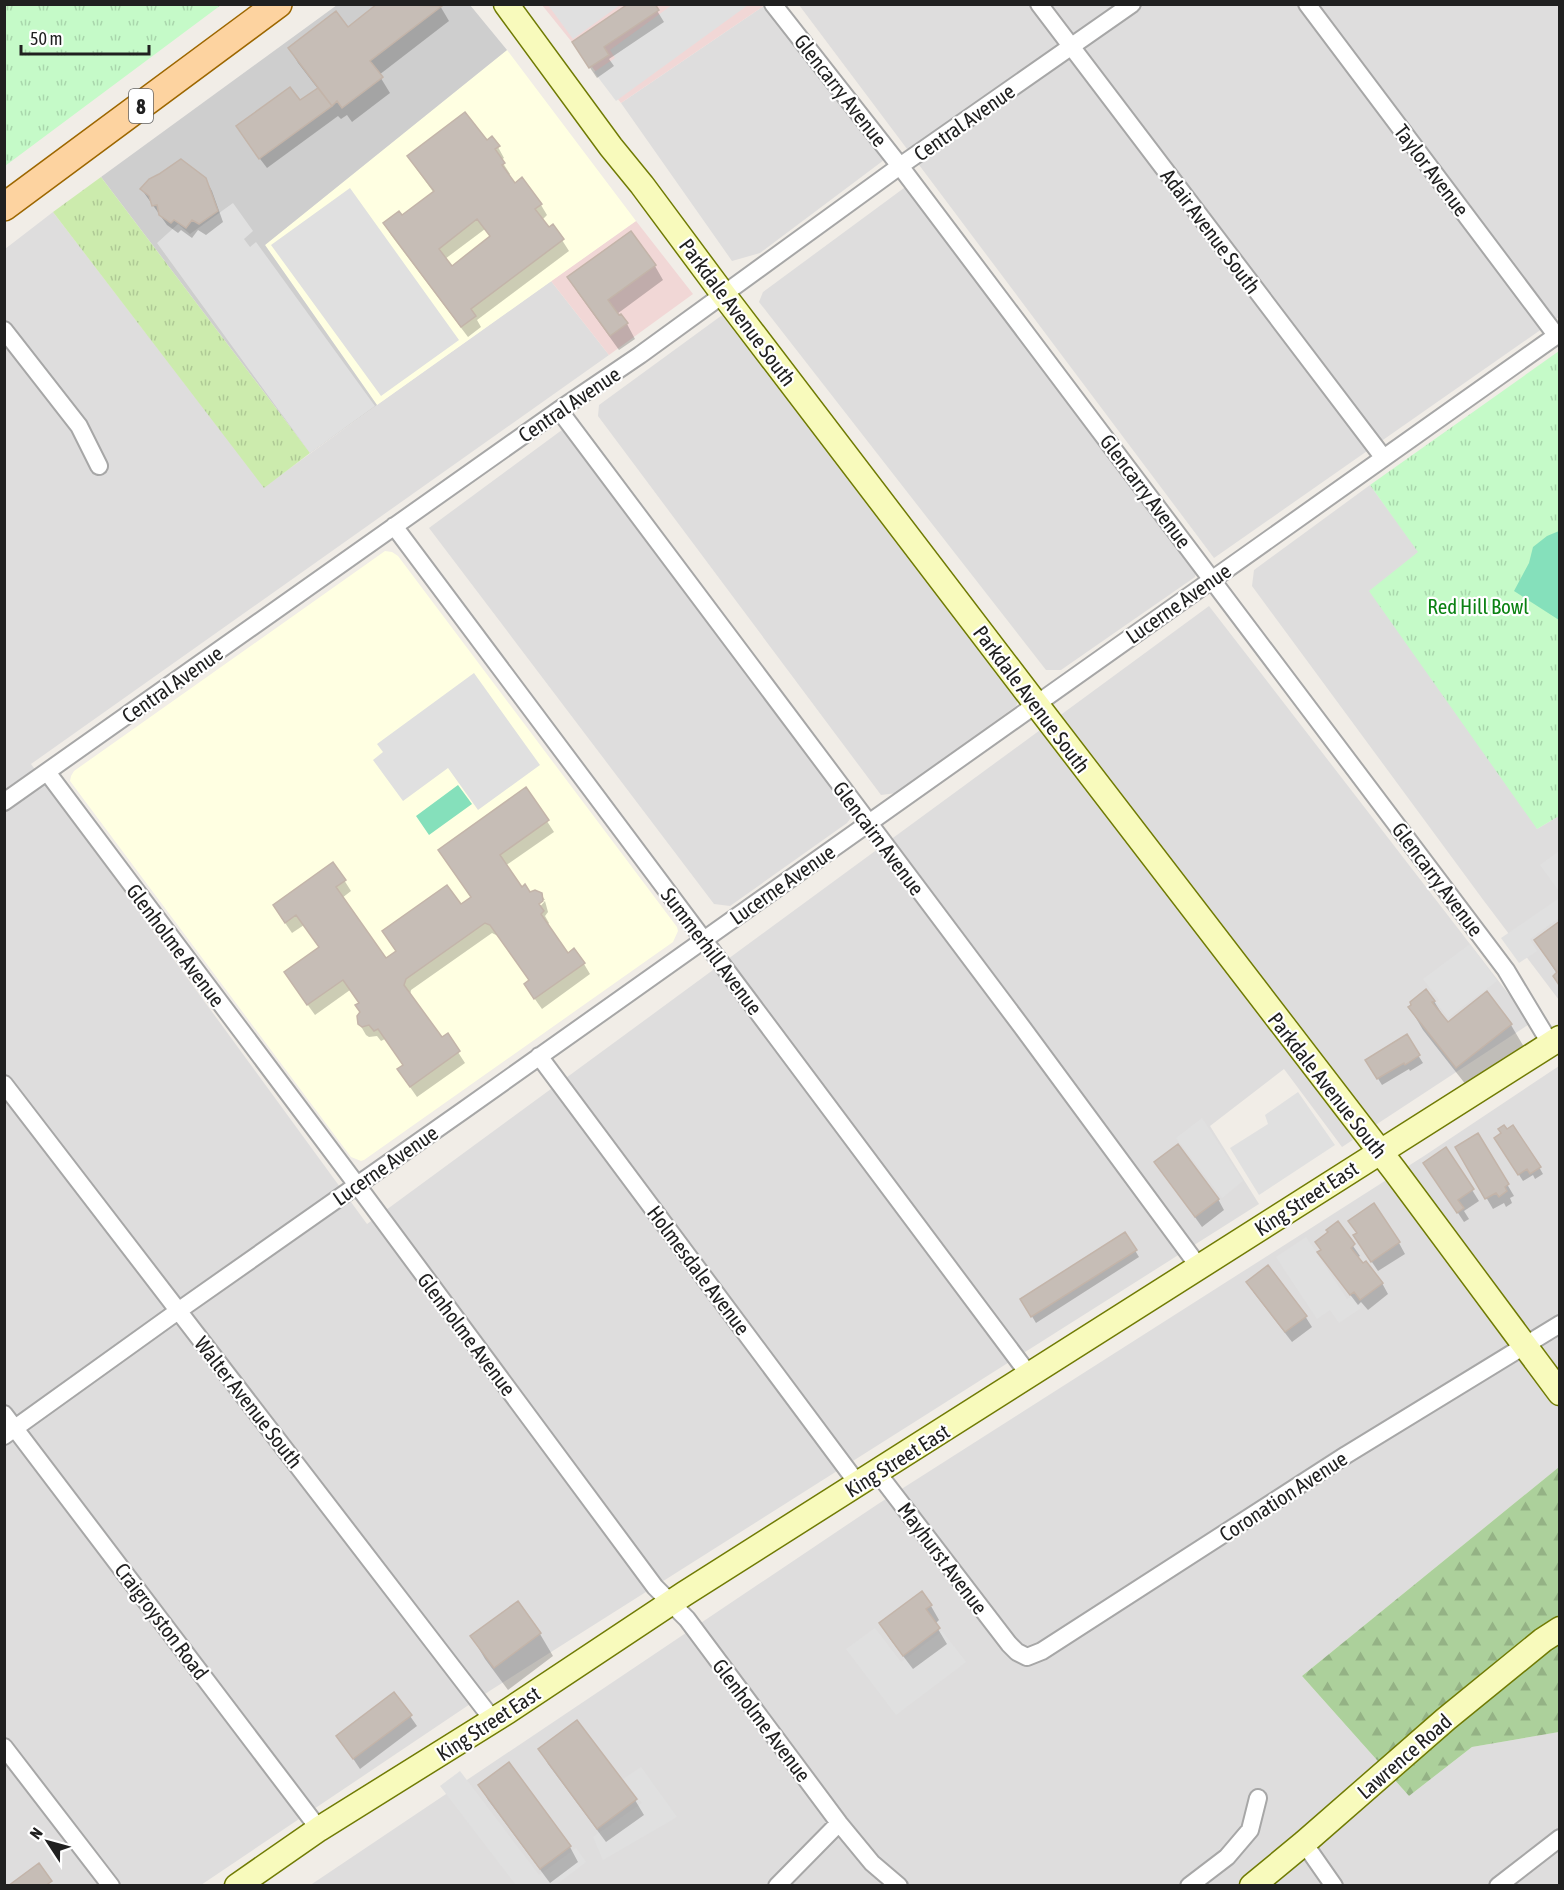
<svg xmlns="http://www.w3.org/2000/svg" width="1564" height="1890" viewBox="0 0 1564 1890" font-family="'Asap Condensed',sans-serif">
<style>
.residential{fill:#dedddd}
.commercial{fill:#f1d7d6}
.education{fill:#ffffe2}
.religious{fill:#cecece}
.grass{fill:url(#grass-tufts)}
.forest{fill:url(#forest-firs)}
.park{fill:url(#park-tufts)}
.pitch{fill:#85e0bb}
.parking{fill:#e0e0e0}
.shadow{fill:#0003;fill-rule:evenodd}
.building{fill:#c6bdb6;stroke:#c3b4a9;stroke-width:1.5;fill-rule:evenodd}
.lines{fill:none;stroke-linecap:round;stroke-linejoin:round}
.street-casing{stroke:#a7a7a7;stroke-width:20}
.secondary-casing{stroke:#707b04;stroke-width:27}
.primary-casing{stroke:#9d6700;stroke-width:30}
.street{stroke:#fff;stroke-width:16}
.secondary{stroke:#f8fabc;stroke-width:24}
.primary{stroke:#fdd3a0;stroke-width:27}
.labels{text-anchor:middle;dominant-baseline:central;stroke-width:4.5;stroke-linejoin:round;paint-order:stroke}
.shield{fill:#fff;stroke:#636363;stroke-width:1.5}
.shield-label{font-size:20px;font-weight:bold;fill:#202020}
.street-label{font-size:21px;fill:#202020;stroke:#fff}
.park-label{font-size:21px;fill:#0b8213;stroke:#fff}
</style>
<defs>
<pattern id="grass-tufts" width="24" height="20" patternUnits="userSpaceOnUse" patternTransform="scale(1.5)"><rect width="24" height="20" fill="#ccebad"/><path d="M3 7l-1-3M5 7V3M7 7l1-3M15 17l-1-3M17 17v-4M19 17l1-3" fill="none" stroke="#afc995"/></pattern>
<pattern id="forest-firs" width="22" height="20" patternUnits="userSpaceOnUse" patternTransform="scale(1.5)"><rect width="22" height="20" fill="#acd09b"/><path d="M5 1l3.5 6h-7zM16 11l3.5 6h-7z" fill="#94b285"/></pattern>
<pattern id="park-tufts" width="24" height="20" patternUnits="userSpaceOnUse" patternTransform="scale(1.5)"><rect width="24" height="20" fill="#c5fac8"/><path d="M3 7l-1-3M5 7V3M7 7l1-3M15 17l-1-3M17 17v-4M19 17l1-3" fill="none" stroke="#a9d6ac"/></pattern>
</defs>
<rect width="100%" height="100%" fill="#f1ede7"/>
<path class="residential" d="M765,5L884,160L760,253L732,261L621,103Z
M799,5H1559V317L1214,558Z
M904,188L916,189L1198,563L1195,577L1061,670H1046L759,302L763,292Z
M53,212L264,487L377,405L551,281L609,355L31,764L367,1224L1209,606L1531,1023L1342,1147L1284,1069L1210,1126L1259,1204L491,1690L201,1885L5,1886V249Z
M725,313L1022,691L1016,706L897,793L881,795L598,416L599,405Z
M570,424L856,811L847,823L730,906L714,904L429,528Z
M1370,485L1419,552L1537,829L1559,816V1000L1484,901L1252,586L1254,570Z
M1559,1066V1467L1302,1676L1409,1796L1472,1747L1559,1732V1885L309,1886L878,1504L1424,1156Z"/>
<path class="commercial" d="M542,5H765L621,103Z
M636,221L693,294L609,355L551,281Z"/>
<path class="education" d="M507,50L636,221L377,405L265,245Z
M385,551L392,552L398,556L677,927L678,931L673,942L364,1160L361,1161L351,1157L70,781L71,776L74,771Z"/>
<path class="religious" d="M337,5H470L507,50L265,245L377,405L310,453L101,177Z"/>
<path class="grass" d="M101,177L310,453L264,488L53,212Z"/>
<path class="forest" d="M1559,1467V1732L1472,1747L1409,1796L1302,1676Z"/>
<path class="park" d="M5,4H221V5L5,166Z
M1559,351V816L1537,829L1369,591L1418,552L1370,485Z"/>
<path class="pitch" d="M1559,531V620L1514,591L1529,563L1533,547L1547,536Z
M458,785L472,804L429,835L416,816Z"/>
<path class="parking" d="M548,5H620L573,39Z
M672,5H748L616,101L594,72L615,58L610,50Z
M350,188L459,340L381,396L271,245Z
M233,203L253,231L244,239L250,247L256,242L375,406L310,453L157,243L178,224L190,234Z
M474,673L540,765L478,810L448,768L403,801L373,760L383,752L377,744Z
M1559,851V891L1540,865Z
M1558,899L1559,918L1530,939L1537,951L1519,963L1501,938Z
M1470,944L1497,981L1448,1018L1436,1002L1439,1000L1423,979Z
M1298,1092L1335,1145L1259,1195L1230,1148L1268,1124L1265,1115Z
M1202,1118L1243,1181L1222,1198L1176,1138Z
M1306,1237L1347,1299L1353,1296L1361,1308L1339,1323L1330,1310L1317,1319L1276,1257Z
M875,1628L901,1662L942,1631L966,1662L896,1715L846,1649Z
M641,1767L677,1817L603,1860L593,1837L642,1803L623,1779Z
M460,1771L539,1875L576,1848L586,1862L556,1885H516L440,1786Z"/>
<path class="shadow" d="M380,4H439L449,21L379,75L390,93L352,122L347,115L341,119L338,116L267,168L244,138L318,89L298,63L290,49L348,29Z
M653,4L664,22L609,59L614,66L597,78L580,53Z
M486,142L498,147L504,158L501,160L510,174L508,176L515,185L541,205L547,215L542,220L549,229L553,226L569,251L477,320L481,327L468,337L391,235L385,224L402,217L434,193L415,167ZM485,229L491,238L452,268L445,259Z
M205,179L212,191L223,222L206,235L198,230L192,238L181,230L178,233L167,225L142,190Z
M655,266L663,280L617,314L627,324L635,339L619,350L578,293L569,278Z
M526,789L554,832L505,866L521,889L530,893L541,894L545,900H541L533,909L536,911L545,901L548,912L545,916L549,923L547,925L568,955L584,964L590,974L542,1009L532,995L530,981L498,936L492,933L411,990L410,996L442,1039L447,1035L465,1063L417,1097L405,1080L404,1066L385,1039L381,1041L377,1036L369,1037L366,1035L359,1023L361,1013L360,1004L350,990L315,1015L292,983L320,949L304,925L292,933L281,917L344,880L351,891L342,898L386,960L472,898L440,851Z
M1560,923V985L1557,974L1536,941Z
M1486,993L1511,1025L1524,1047L1470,1090L1423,1030L1410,1008L1434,1001L1448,1024Z
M1406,1036L1423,1063L1410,1071L1409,1069L1382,1085L1367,1061Z
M1503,1134L1539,1167L1543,1174L1535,1179L1533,1175L1523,1181L1500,1145Z
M1478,1135L1514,1196L1510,1198L1512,1203L1506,1207L1504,1203L1493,1209L1457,1148Z
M1446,1149L1479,1201L1464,1211L1469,1219L1464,1222L1432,1174Z
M1156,1163L1218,1199L1224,1210L1202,1227Z
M1337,1223L1360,1256L1357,1258L1382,1283L1388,1294L1368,1310L1361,1302L1358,1305L1326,1263L1319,1253L1329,1233Z
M1358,1233L1399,1243L1405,1254L1378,1271L1361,1246Z
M1125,1234L1139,1257L1036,1323L1022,1300Z
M1248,1282L1305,1316L1312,1327L1292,1342L1254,1293Z
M517,1603L540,1634L553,1656L508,1690L485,1659L472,1637Z
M931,1606L939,1620L935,1624L947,1644L913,1669L890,1639L881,1624Z
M410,1716L417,1726L360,1769L338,1736Z
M540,1750L635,1800L644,1815L606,1842L548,1764Z
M508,1764L570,1847L578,1862L550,1883L488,1800L480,1785Z"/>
<path class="building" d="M377,4L442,6L370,61L383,77L342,108L337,101L332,106L288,48L336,11L348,27Z
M628,4H655L659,10L604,47L609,55L589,68L572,42Z
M290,87L300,100L318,88L332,106L259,159L236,126Z
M465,112L487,140L492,136L500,146L495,149L505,163L502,165L515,183L522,177L542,204L535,209L549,227L553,224L564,239L471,309L476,316L461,327L383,223L399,211L402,215L434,191L407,156ZM477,219L490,236L452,266L439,249Z
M181,159L206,178L218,211L199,224L192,220L186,228L174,220L171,223L159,215L157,205L152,206L149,196L140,189L149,179L159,174Z
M631,231L656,265L608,300L619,315L621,314L628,323L610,336L567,277Z
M526,787L549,820L500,855L522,887L525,884L530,892L535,890L542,893L543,901L539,904L544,911L541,914L568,953L574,948L585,963L534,999L524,984L529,980L490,925L485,923L406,979L404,985L442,1037L448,1033L460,1051L410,1087L397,1069L403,1065L378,1029L374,1031L369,1025L362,1027L358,1024L357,1016L360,1012L355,1005L359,1003L343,980L307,1005L284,972L319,947L296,915L285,923L273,905L333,862L346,880L336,887L386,958L396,951L382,931L447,885L461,904L471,897L438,850Z
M1560,921V985H1559L1553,976L1557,972L1534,940Z
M1426,989L1435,1001L1432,1002L1448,1022L1487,991L1512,1024L1456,1068L1408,1007L1411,1005L1410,1002Z
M1407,1034L1420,1055L1405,1065L1404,1063L1377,1079L1365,1060Z
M1504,1125L1507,1129L1513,1125L1541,1167L1530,1174L1527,1169L1518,1175L1494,1138L1501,1133L1498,1129Z
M1478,1133L1509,1184L1505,1187L1507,1191L1499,1197L1496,1193L1485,1199L1455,1147Z
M1178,1144L1219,1199L1195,1217L1154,1162Z
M1446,1147L1474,1189L1458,1200L1464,1208L1457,1213L1423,1163Z
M1374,1203L1400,1242L1371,1262L1353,1235L1357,1233L1348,1221Z
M1338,1221L1355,1244L1351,1248L1363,1263L1366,1261L1383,1283L1360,1300L1354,1292L1350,1295L1317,1252L1321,1250L1315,1242L1328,1232L1326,1230Z
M1125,1232L1137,1250L1031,1317L1020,1299Z
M1268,1265L1307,1316L1285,1332L1246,1282Z
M922,1591L932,1605L926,1609L940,1628L903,1656L879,1623Z
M518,1601L541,1633L494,1668L470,1636Z
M394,1692L412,1715L353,1759L336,1736Z
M577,1720L637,1799L597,1829L538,1749Z
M509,1762L571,1846L540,1869L478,1785Z
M39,1863L52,1881L45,1886H8Z"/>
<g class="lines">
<defs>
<path id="street" d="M773,4L900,166L1506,970L1550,1043
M1039,4L1383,457
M1307,4L1556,335
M4,330L79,426L99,466
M559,410L1022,1027L1199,1267
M394,526L1030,1376
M47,772L357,1185L655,1587L687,1619L839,1823L872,1863L899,1886
M4,802L559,410L640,355L900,166L1132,4
M539,1056L858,1484
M4,1084L493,1720
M4,1414L319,1829
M4,1436L178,1311L464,1110L1560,333
M877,1472L1009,1644L1017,1652L1027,1657L1042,1651L1346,1455L1560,1324
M4,1747L111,1886
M1304,1843L1334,1886
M777,1886L839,1823
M1189,1886L1227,1857L1250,1830L1258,1798
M1498,1886L1560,1838"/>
<path id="secondary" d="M506,4L611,147L642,185L723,294L1036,704L1395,1171L1560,1393
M237,1886L319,1829L508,1711L684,1594L1560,1038
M1252,1886L1304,1843L1446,1719L1543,1640L1560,1629"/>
<path id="primary" d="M4,207L278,4"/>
</defs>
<use href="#street" class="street-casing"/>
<use href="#secondary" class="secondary-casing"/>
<use href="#primary" class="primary-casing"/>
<use href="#street" class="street"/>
<use href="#secondary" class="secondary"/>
<use href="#primary" class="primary"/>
</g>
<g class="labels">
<rect class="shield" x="129" y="89" width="24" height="34" rx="4.5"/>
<g class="shield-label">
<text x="141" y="106">8</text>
</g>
<g class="street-label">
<text transform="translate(841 90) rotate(52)">Glencarry Avenue</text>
<text transform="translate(964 122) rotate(-35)">Central Avenue</text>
<text transform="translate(1432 170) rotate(53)">Taylor Avenue</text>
<text transform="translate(1211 231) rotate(53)">Adair Avenue South</text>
<text transform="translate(738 312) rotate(53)">Parkdale Avenue South</text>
<text transform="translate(569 404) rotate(-34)">Central Avenue</text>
<text transform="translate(1146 491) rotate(53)">Glencarry Avenue</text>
<text transform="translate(1178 603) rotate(-35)">Lucerne Avenue</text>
<text transform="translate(172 684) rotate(-35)">Central Avenue</text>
<text transform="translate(1032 699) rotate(53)">Parkdale Avenue South</text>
<text transform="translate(879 838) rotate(53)">Glencairn Avenue</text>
<text transform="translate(1438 879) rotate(53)">Glencarry Avenue</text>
<text transform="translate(782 884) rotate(-35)">Lucerne Avenue</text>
<text transform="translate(176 945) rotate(53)">Glenholme Avenue</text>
<text transform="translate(712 951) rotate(53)">Summerhill Avenue</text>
<text transform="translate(1328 1085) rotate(52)">Parkdale Avenue South</text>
<text transform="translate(385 1165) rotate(-35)">Lucerne Avenue</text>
<text transform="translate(1306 1198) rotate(-33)">King Street East</text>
<text transform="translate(699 1270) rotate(53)">Holmesdale Avenue</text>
<text transform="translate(467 1334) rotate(53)">Glenholme Avenue</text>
<text transform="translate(249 1402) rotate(52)">Walter Avenue South</text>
<text transform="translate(897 1460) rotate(-32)">King Street East</text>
<text transform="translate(1283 1496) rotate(-33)">Coronation Avenue</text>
<text transform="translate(943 1558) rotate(53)">Mayhurst Avenue</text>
<text transform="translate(162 1621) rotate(53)">Craigroyston Road</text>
<text transform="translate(762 1720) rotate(53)">Glenholme Avenue</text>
<text transform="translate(488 1723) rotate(-33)">King Street East</text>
<text transform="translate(1404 1756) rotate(-41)">Lawrence Road</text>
</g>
<g class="park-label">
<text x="1478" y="606">Red Hill Bowl</text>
</g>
</g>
<rect width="1564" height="1890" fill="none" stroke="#202020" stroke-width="12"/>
<g transform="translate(48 1842) rotate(306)" stroke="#ffffff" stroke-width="4.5" paint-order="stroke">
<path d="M0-4.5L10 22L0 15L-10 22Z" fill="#202020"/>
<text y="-9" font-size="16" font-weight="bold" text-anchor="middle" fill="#202020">N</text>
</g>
<path d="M21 45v9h128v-9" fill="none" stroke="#202020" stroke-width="3"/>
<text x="30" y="45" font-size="18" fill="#202020" stroke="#ffffff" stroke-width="4.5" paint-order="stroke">50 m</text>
</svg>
